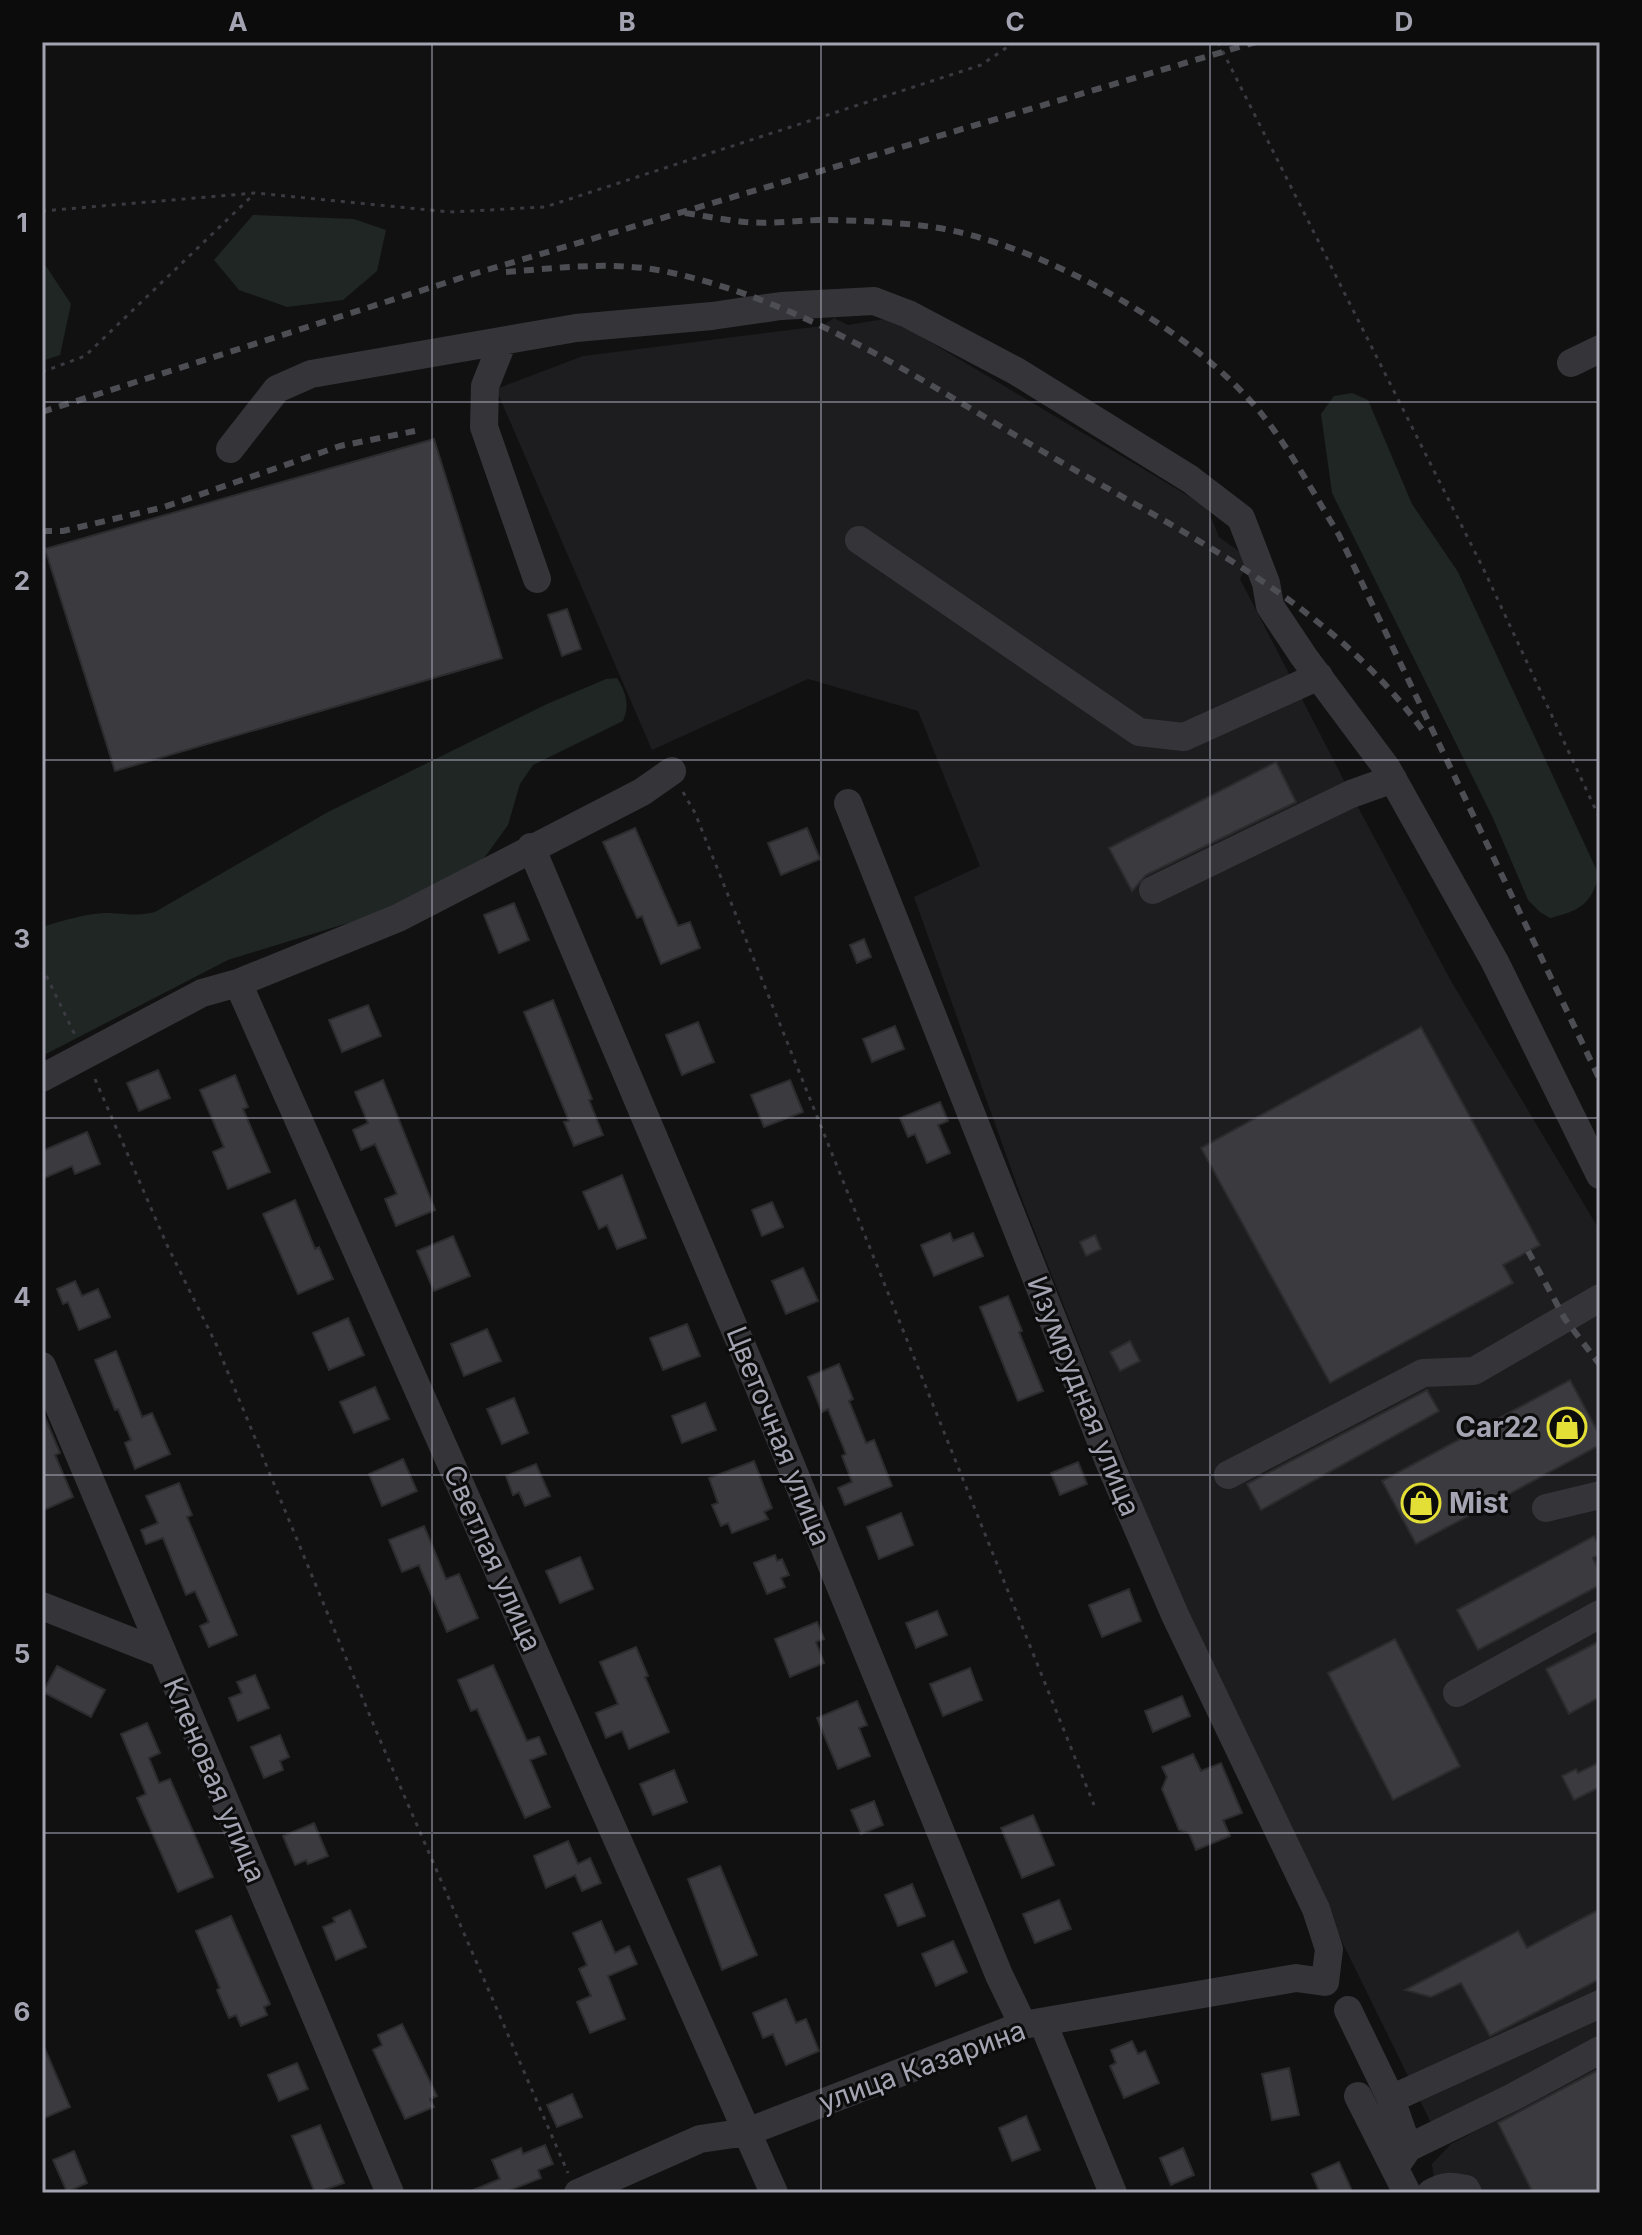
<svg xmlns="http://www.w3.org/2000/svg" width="1642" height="2235" viewBox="0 0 1642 2235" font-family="Inter,sans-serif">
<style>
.built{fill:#1d1d1f}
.green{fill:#1f2623}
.building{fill:#3b3b3f;stroke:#2c2b2e;stroke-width:2}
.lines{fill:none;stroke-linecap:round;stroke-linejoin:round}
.path{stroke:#3a3a40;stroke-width:3;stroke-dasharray:4 6;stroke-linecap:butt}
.minor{stroke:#353439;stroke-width:28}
.rail{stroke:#4d4d54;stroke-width:6;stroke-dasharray:10 8;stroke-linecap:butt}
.grid{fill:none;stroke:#a3a3b2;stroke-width:2;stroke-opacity:0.55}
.labels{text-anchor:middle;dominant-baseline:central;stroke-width:6;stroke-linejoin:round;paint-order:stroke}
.street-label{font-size:28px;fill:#a3a3b2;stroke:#0c0c0d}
.poi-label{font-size:28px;font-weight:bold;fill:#a3a3b2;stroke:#0c0c0d;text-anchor:end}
.neatline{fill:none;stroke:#a3a3b2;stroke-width:3}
.grid-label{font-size:26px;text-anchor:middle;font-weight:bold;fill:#a3a3b2}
</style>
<rect width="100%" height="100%" fill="#111112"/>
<path class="built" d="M834,318L848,325L890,318L1207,507L1219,537L1247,557L1248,562L1240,579L1351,794L1451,981L1600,1231V2040L1432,2125L1216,1685L1171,1578L1023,1202L914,897L980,866L918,711L808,679L652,750L496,389L583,356L822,326Z
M1600,2066V2193H1436L1432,2164L1451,2144Z"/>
<path class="green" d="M253,215L354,219L386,230L377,271L343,300L287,307L239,290L214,260Z
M42,260L71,304L60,355L42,361Z
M1352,393L1368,400L1412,504L1458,572L1599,875C1591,905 1579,911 1550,918L1540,912L1528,900L1492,816L1332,493L1321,414L1334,396Z
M617,678C626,693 630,705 623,721L533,765L520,784L508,825L482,861L387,911L228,960L42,1056V927C61,921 84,914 104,913C124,913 133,917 155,912L328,812L547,704L606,679Z"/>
<path class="building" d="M434,439L502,658L115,771L45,549Z
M567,609L581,649L562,656L548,615Z
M1276,762L1296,802L1146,875L1132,891L1109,848Z
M635,828L678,926L690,922L700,948L661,964L642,916L637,918L603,842Z
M807,828L820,859L781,875L768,843Z
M514,903L529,940L499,953L484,915Z
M864,939L871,957L857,963L850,945Z
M553,1000L592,1099L589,1100L603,1135L574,1146L564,1122L569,1121L524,1012Z
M368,1005L381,1036L342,1052L329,1020Z
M698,1022L714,1062L682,1075L666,1035Z
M895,1026L904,1049L872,1062L863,1039Z
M1421,1027L1540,1245L1503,1265L1513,1283L1330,1383L1201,1148Z
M158,1070L170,1098L139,1111L127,1083Z
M235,1075L248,1107L243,1109L270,1172L228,1189L213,1152L224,1147L200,1090Z
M383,1080L435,1210L396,1226L385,1199L397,1194L375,1144L361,1150L353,1130L368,1123L355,1092Z
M790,1080L803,1112L764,1127L751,1095Z
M940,1102L948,1121L938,1125L950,1153L927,1163L915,1134L908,1137L900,1118Z
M87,1132L100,1164L75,1174L72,1166L42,1179V1151Z
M622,1175L646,1238L617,1249L607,1225L599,1229L583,1192Z
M295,1200L315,1249L319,1247L333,1279L298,1294L263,1214Z
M772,1202L783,1227L762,1236L752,1210Z
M950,1233L953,1241L973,1233L983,1256L934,1276L921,1245Z
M1095,1235L1101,1249L1086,1256L1080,1242Z
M453,1236L470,1276L434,1291L417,1251Z
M803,1268L818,1301L786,1314L772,1281Z
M75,1281L82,1296L98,1289L110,1317L79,1330L68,1302L63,1304L57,1289Z
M1008,1296L1022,1331L1019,1332L1043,1391L1018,1401L980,1307Z
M348,1318L364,1355L329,1370L313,1333Z
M687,1324L700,1356L663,1370L650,1338Z
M487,1329L501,1361L464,1376L451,1344Z
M1130,1341L1140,1361L1120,1371L1110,1352Z
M116,1351L142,1417L152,1413L170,1454L135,1469L125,1443L131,1440L118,1409L115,1410L95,1360Z
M839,1364L853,1399L849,1401L866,1443L874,1440L892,1486L845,1505L838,1488L852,1482L842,1456L846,1454L828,1409L822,1412L808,1377Z
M1570,1380L1600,1436V1445L1416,1544L1382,1481Z
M375,1387L389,1419L354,1433L340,1402Z
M1427,1390L1439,1411L1261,1510L1247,1484Z
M514,1398L528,1433L502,1444L487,1409Z
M705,1403L716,1430L682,1443L672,1416Z
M42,1410L60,1453L55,1455L73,1497L42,1511Z
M403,1459L417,1491L382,1506L369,1474Z
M754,1461L772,1508L764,1512L768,1519L732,1533L728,1523L721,1526L712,1505L718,1503L709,1478Z
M1078,1462L1087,1484L1060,1495L1051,1473Z
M536,1464L550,1496L525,1506L519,1492L513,1495L506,1476Z
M179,1483L192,1515L187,1517L237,1635L209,1647L200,1626L209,1622L195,1591L186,1595L163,1538L146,1544L141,1530L158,1523L146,1496Z
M901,1513L913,1545L879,1559L867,1527Z
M424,1526L446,1579L459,1574L478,1618L447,1632L419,1565L402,1572L389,1540Z
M1594,1536L1600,1547V1554L1593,1558L1600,1572V1585L1478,1650L1457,1610Z
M775,1555L777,1561L782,1559L789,1575L781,1578L785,1587L767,1594L754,1563Z
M580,1557L593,1589L560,1603L546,1571Z
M1129,1589L1141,1621L1102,1637L1089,1605Z
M937,1611L947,1635L916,1648L906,1623Z
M817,1622L824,1639L816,1642L824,1663L790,1677L775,1639Z
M1395,1639L1460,1766L1393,1800L1328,1673Z
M1600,1641V1697L1569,1714L1546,1669Z
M636,1647L648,1676L645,1677L669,1732L629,1749L622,1731L606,1738L596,1713L618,1704L600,1662Z
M493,1665L527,1741L539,1737L546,1754L530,1760L550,1807L525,1818L477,1709L471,1711L458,1680Z
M57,1666L105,1690L91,1717L43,1692Z
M970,1668L982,1700L943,1716L930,1684Z
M255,1675L269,1708L238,1721L229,1698L242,1693L237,1682Z
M1182,1696L1190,1716L1153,1732L1145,1711Z
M857,1701L867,1725L859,1728L870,1756L838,1769L817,1718Z
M147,1723L160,1753L149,1758L159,1783L170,1779L213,1877L178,1892L137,1798L146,1794L121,1734Z
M280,1735L289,1757L280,1761L283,1770L264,1778L251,1747Z
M1193,1754L1201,1771L1221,1763L1242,1813L1223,1820L1230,1836L1196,1850L1189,1833L1179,1830L1162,1789L1167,1777L1162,1767Z
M1600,1762V1787L1574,1800L1562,1776L1576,1769L1578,1773Z
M674,1770L687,1802L653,1815L640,1784Z
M874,1801L883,1825L861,1834L851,1810Z
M1033,1815L1054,1865L1022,1878L1001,1828Z
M314,1823L328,1856L308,1864L306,1860L295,1865L283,1836Z
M568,1841L578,1864L590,1858L601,1883L582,1891L575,1875L546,1888L534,1856Z
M720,1866L757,1955L722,1970L688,1879Z
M912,1884L925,1916L898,1926L885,1895Z
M1059,1900L1071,1929L1035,1943L1023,1914Z
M1600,1909V1979L1490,2036L1461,1983L1431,1997L1405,1990L1518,1931L1527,1948Z
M350,1910L366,1947L336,1960L323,1927L335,1922L333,1918Z
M231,1916L270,2004L264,2007L267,2015L241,2026L236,2015L229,2018L217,1990L220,1988L196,1931Z
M601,1921L615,1953L629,1946L637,1964L608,1976L625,2019L590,2033L577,2002L591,1996L579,1969L587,1965L573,1933Z
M953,1941L967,1972L936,1986L922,1954Z
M786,1999L796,2023L806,2019L819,2051L786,2065L773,2034L763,2038L753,2013Z
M402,2024L437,2096L430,2099L434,2107L405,2119L373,2050L382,2045L378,2035Z
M1132,2041L1138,2054L1145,2051L1159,2083L1124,2098L1110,2066L1116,2063L1111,2050Z
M42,2042L70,2107L42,2119Z
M297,2063L308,2089L279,2101L268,2075Z
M1289,2068L1299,2115L1272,2120L1262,2074Z
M1600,2069V2193H1533L1498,2123Z
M572,2094L582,2117L557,2127L547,2105Z
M1026,2116L1040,2150L1012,2161L999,2128Z
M320,2125L344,2183L315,2193L292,2136Z
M545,2145L553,2164L538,2170L541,2178L503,2193H466L500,2179L492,2160L521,2148L523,2154Z
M1183,2148L1194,2175L1171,2185L1160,2158Z
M74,2151L87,2183L67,2192L53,2160Z
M1339,2162L1353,2193H1320L1312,2174Z"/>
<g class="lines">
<path class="path" d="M1218,42L1484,570L1600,819
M42,211L255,193L450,212L545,207L981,65L1015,42
M42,372L85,356L254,194
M683,792L695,813L1094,1805
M42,967L75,1035
M95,1079L167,1245L217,1346L377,1733L568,2173"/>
<path class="minor" d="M503,341L485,386L484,427L537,579
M1571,363L1600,349
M230,449L277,389L311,374L576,328L712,316L781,306L874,301L908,314L1016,371L1190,479L1241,518L1266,583L1270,606L1304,657L1386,767L1495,962L1600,1175
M859,540L1139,732L1184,737L1319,676
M531,847L757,1382L999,1975L1023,2025
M1153,890L1351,794L1393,779
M238,983L774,2193
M42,1078L202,993L238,983L398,918L642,792L672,771
M42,1366L390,2193
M1228,1475L1423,1373L1474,1371L1600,1298
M1546,1508L1600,1495
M42,1606L161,1653
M1457,1693L1600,1614
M1348,2010L1391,2099L1408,2148
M1043,2023L1113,2193
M1358,2096L1407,2193
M1391,2099L1600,2004
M1395,2167L1408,2148L1513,2097L1600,2050
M578,2193L700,2139L747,2132L1023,2025L1296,1978L1325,1982L1329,1949L1316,1909L1175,1615L1110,1464L848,803
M1431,2193C1444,2185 1451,2186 1466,2189L1468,2193"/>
<path class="rail" d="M685,213C705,216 725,220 745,222C769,224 794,221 818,220C856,220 895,222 933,227C1042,244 1196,330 1264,417C1293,454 1315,496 1339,535L1600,1080
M506,272C558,268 611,261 663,271C802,299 922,381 1042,451C1177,530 1330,601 1423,731
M42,412L470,275L1256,42
M42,531H63L164,507L340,446L415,431
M1528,1251L1565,1319L1600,1365"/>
</g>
<path class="grid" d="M432,42V2193M821,42V2193M1210,42V2193M42,402H1600M42,760H1600M42,1118H1600M42,1475H1600M42,1833H1600"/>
<defs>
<symbol id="shop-ring" viewBox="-11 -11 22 22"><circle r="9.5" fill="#0c0c0d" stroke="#e4df37" stroke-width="1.5"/><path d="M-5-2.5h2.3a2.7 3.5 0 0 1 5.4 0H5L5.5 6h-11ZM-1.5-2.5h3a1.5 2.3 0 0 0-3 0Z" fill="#e4df37"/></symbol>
</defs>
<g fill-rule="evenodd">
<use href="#shop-ring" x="1545" y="1405" width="44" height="44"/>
<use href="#shop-ring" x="1399" y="1481" width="44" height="44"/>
</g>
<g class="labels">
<g class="street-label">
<text transform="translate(1084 1396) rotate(68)">Изумрудная улица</text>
<text transform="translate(779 1436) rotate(68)">Цветочная улица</text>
<text transform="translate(493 1558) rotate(66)">Светлая улица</text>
<text transform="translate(215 1780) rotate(67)">Кленовая улица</text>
<text transform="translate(922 2066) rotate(-20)">улица Казарина</text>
</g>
<g class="poi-label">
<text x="1539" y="1427">Car22</text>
<text x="1449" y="1503" text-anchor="start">Mist</text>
</g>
</g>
<rect width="1642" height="2235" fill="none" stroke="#0c0c0d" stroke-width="88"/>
<rect x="44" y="44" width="1554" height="2147" class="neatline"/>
<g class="grid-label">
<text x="238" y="31">A</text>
<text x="627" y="31">B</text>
<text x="1015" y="31">C</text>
<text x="1404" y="31">D</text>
<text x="22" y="232">1</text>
<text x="22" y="590">2</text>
<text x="22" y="948">3</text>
<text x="22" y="1306">4</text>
<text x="22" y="1663">5</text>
<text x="22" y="2021">6</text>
</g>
</svg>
